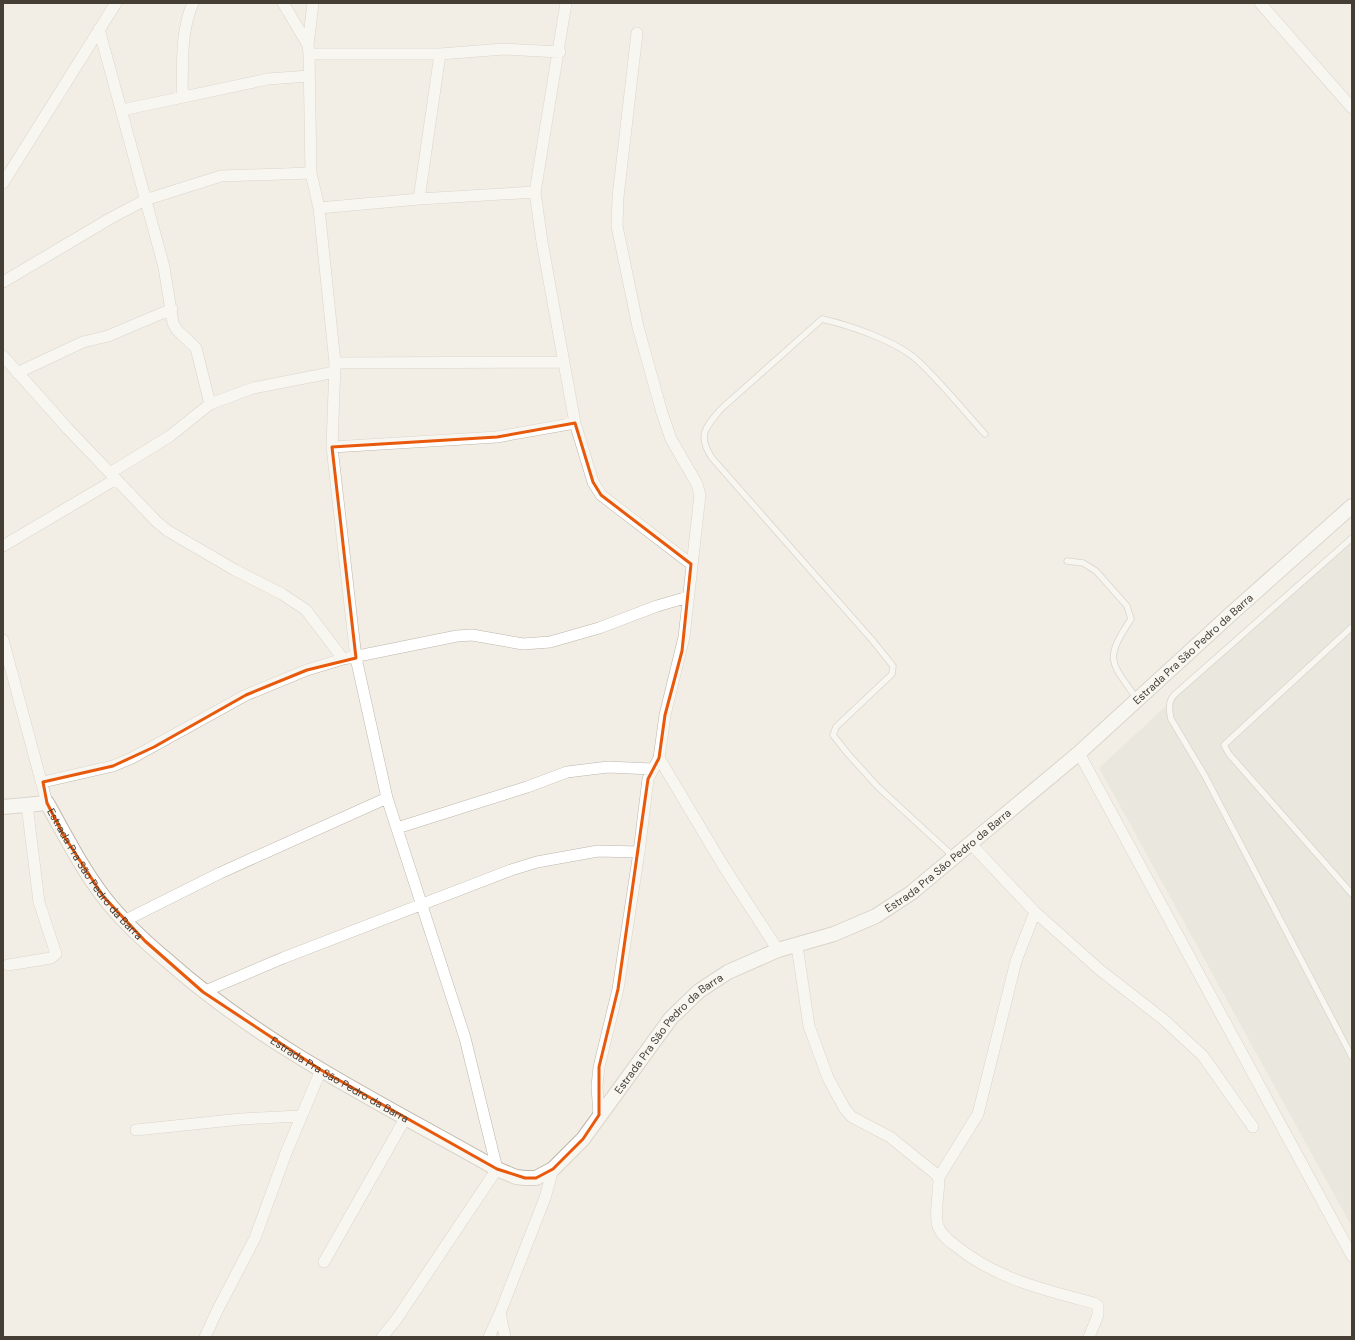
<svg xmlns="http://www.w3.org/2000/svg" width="1355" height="1340" viewBox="0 0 1355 1340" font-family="'DM Sans',sans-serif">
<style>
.industrial{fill:#e1ddd7}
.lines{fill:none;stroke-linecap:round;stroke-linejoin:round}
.service-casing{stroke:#bdb6a9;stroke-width:7}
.minor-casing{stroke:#bdb6a9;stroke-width:12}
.tertiary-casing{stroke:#bdb6a9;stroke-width:16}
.service{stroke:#fff;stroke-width:5.5}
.minor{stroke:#fff;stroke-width:11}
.tertiary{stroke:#fff;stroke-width:14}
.marked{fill:none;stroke:#e8590c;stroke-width:3;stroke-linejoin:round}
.labels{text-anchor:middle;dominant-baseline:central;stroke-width:3;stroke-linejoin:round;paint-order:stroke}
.street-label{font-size:11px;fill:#443e35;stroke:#fff}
</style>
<rect width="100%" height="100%" fill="#f2eee6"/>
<path class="industrial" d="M1352,534V1227L1099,768Z"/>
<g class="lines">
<defs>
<path id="service" d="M1352,538L1174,695C1168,702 1169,710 1171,719L1205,776L1352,1057
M1067,561L1083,563L1096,571L1127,606L1131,619C1104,660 1110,661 1137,699
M1352,627L1224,745L1229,754L1352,894
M954,857L878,787L848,754L833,735L836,727L892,674L893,666L873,641L712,458C697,435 705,428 721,409L822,319C849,325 896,341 917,360C940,381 963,410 985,434"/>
<path id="minor" d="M283,3L308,45L309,54L311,173L319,208L335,363L332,447L356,658L387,798L465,1038L497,1169L396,1320L382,1337
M566,3L535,192L542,242L575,423L593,482L601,495L691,564
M1260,3L1352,108
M99,29L164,267L173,323L177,330L196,348L210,404
M308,45L313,3
M309,54H440L504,49L560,52
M182,97C183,66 180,32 193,3
M122,110L268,79L309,76
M3,183L116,3
M419,199L440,54
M319,208L419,199L535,192
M3,282L111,218L145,200L221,176L311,173
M3,356L68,429L157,522L168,531L235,570L282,594L306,610L343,659
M335,363L564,362
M17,373L83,342L108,336L172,309
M332,447L497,437L575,423
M110,473L170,436L210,404L253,388L335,372
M3,546L116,479
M3,640L47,803
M1079,753L1352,1256
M659,758L724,867L778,950
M43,782L113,766L132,758L246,695L307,670L343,659L457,636L472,635L523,644L550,642L599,628L657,606L688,597
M397,828L527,787L567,772L608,767L652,769
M971,844L1035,912L1100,970L1163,1019L1203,1056L1253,1127
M124,921L220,873L387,798
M797,946L809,1026L828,1078L845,1109L852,1117L890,1137L937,1175L939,1180C939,1192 934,1215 938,1226C941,1235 949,1241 956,1246C996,1279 1045,1290 1094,1303L1098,1306V1315L1089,1337
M8,965L51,958L56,954L39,902L27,805
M203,992L283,958L511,870L537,862L598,851L639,852
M599,1115L597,1086L599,1067L618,989L639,852L648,779L659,758L665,715L684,637L700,495L697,484L671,439L662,413L638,327L617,226L618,197L637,33
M136,1130L241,1119L301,1116
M939,1177L978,1114L1016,961L1035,912
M324,1262L406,1117
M500,1313L505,1337
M205,1337L217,1311L255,1238L286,1153L321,1070
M489,1337L500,1313L545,1198L553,1169"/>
<g id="tertiary">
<path id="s1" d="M3,807L47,803C65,835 81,867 103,896C122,921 145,942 169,962C266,1048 385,1105 497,1169L516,1177L525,1178H536L553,1169L583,1139L671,1018L699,991L728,972L778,950L834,934L876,916L911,893L1079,753L1232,613L1352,506"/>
</g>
</defs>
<use href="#service" class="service-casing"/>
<use href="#minor" class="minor-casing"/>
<use href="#tertiary" class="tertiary-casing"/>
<use href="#service" class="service"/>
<use href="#minor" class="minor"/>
<use href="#tertiary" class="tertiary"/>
</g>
<path d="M0 0H1355V1340H0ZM575,423L593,482L601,495L691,564L682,651L665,715L659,758L648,779L618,989L599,1067V1115L583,1139L553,1169L536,1178H525L497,1169L321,1070L203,992L145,941L103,896L64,836L47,803L43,782L113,766L154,747L246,695L307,670L356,658L332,447L497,437Z" fill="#f2eee6" fill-opacity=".55" fill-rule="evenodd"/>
<path class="marked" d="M575,423L593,482L601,495L691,564L682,651L665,715L659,758L648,779L618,989L599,1067V1115L583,1139L553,1169L536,1178H525L497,1169L321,1070L203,992L145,941L103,896L64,836L47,803L43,782L113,766L154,747L246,695L307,670L356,658L332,447L497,437Z"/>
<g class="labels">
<g class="street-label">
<text stroke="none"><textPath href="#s1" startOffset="1534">Estrada Pra São Pedro da Barra</textPath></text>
<text stroke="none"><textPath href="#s1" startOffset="1210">Estrada Pra São Pedro da Barra</textPath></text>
<text stroke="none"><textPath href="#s1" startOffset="130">Estrada Pra São Pedro da Barra</textPath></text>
<text stroke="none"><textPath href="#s1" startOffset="874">Estrada Pra São Pedro da Barra</textPath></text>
<text stroke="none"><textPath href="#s1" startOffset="454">Estrada Pra São Pedro da Barra</textPath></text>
</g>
</g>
<rect width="1355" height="1340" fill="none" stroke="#443e35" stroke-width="8"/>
</svg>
